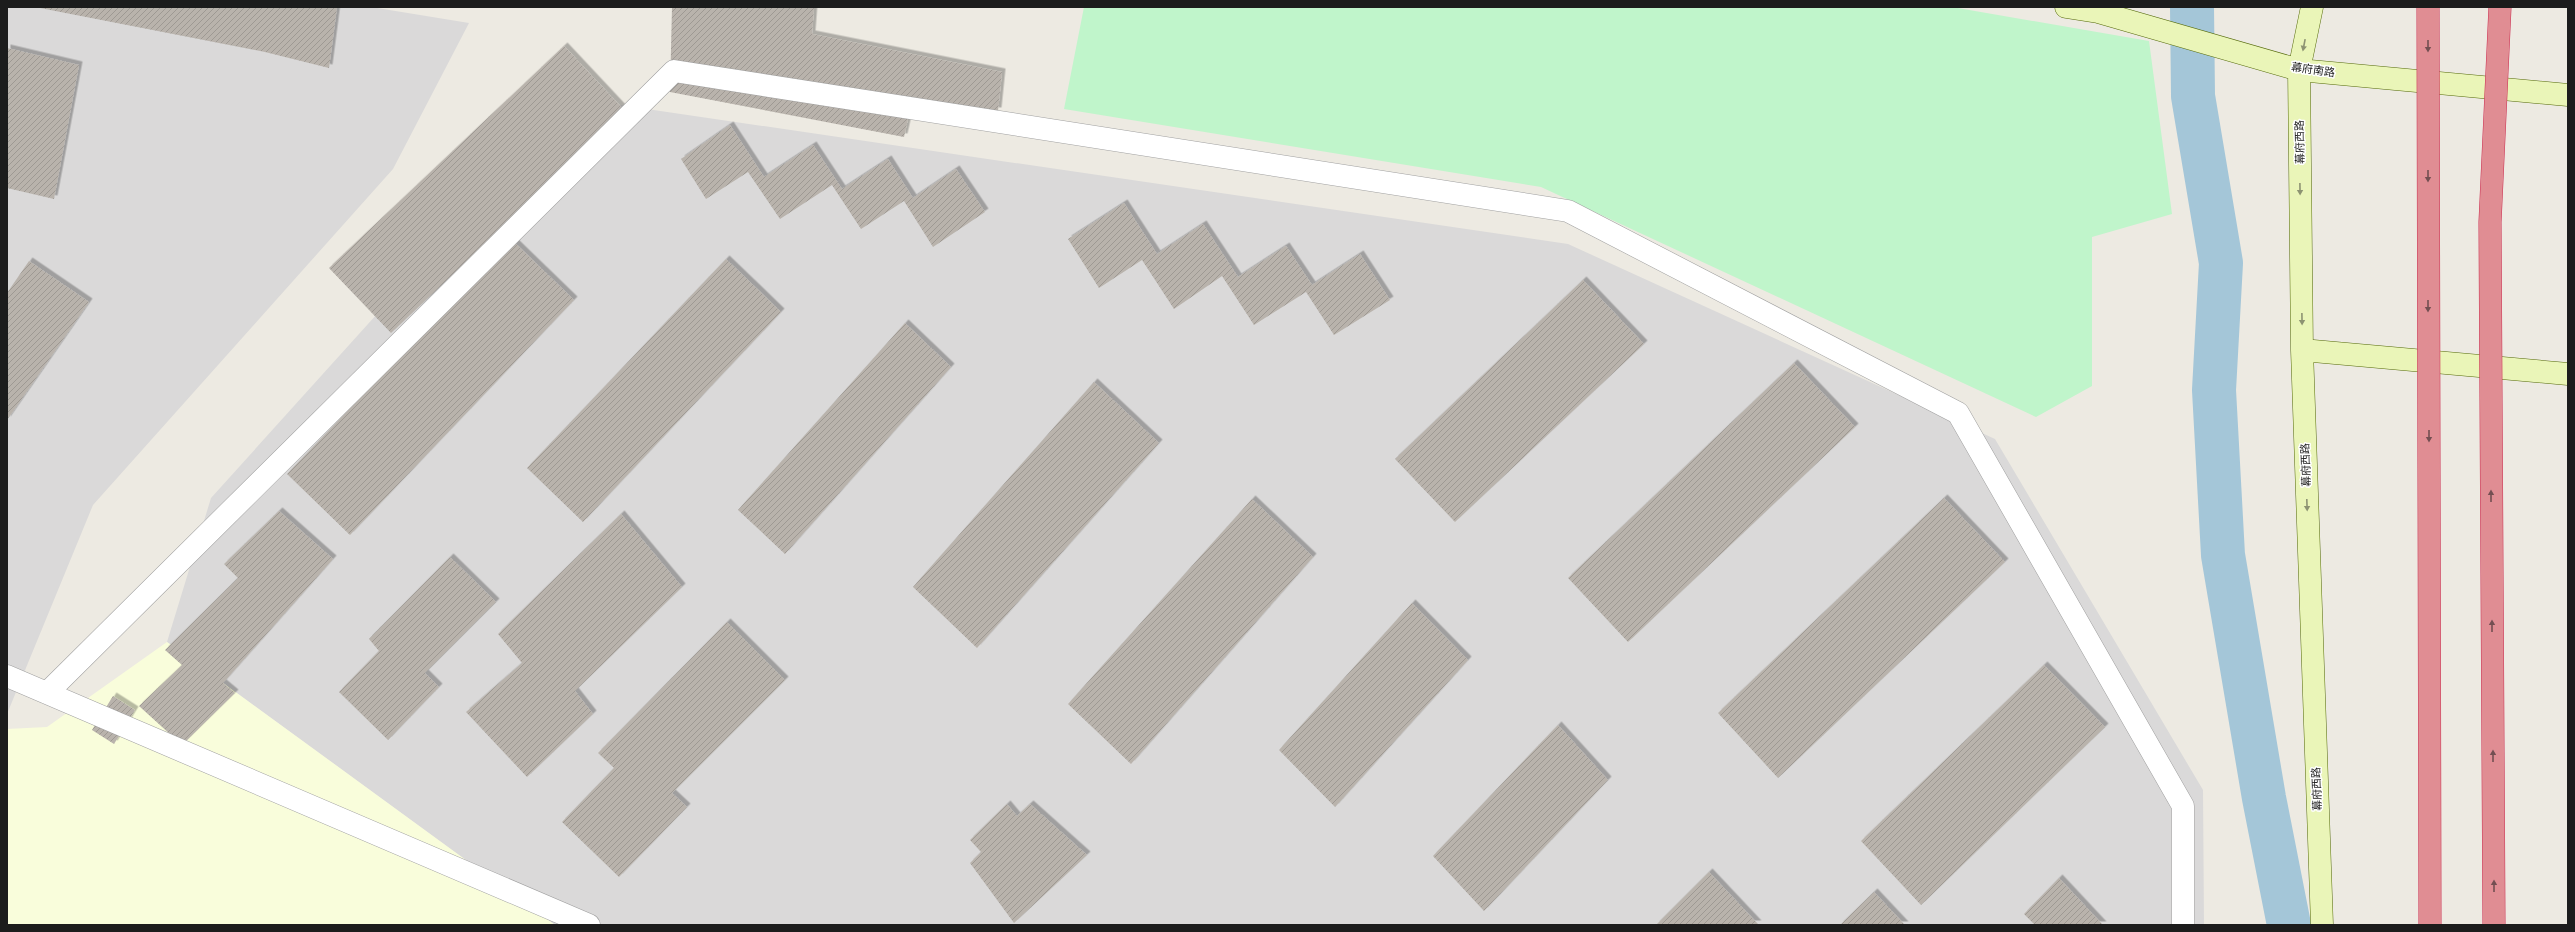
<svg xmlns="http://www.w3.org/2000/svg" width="2575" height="932" viewBox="0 0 2575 932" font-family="'Work Sans','Noto Sans SC',sans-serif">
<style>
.residential{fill:#dad9d9}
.education{fill:#f9fddb}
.park{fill:#c0f5cb}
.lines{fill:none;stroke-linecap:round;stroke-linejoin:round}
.canal{stroke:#a4c6d8;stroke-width:44}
.building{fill:url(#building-hatch);filter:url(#shadow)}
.street-casing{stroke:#a0a0a0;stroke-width:23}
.secondary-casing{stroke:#556a0b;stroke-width:23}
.street{stroke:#fff;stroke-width:22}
.secondary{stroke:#eaf5b8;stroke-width:22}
.highway-bridge-casing{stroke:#cb2e51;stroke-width:23;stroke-linecap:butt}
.highway-bridge{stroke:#e08d93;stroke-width:22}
.oneway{fill:#8d9372}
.oneway2{fill:#744f52}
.labels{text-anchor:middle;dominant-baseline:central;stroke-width:3;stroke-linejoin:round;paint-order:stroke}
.street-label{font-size:11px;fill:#1c1c1c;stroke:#fff}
</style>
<defs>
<pattern id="building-hatch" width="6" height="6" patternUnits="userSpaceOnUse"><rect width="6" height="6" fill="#b9b3ac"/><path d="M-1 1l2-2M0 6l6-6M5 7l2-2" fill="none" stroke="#9e9993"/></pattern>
<filter id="shadow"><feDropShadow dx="3.5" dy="-3.5" stdDeviation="0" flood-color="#0004"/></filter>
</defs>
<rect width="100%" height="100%" fill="#edeae2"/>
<path class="residential" d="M7,7H371L469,23L393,169L93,505L7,714Z
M572,98L1568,244L1995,439L2203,790L2204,925H555L167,642L211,498Z"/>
<path class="education" d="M167,642L555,925H7V729L47,727Z"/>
<path class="park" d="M1084,7H1952L2149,41L2172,214L2092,237V386L2036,417L1541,187L1064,109Z"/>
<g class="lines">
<path class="canal" d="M2192,7L2193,96L2221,263L2214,390L2223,555L2264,798L2289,925"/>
</g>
<path class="building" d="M35,7H337L329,68L265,52Z
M672,7H814L812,34L1002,72L998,111L911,105L904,137L670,92Z
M564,46L625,111L391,333L329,268Z
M7,48L79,65L54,199L7,188Z
M730,125L764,177L813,145L842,189L888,159L913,198L956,169L985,212L933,247L904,201L861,229L832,185L780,219L748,172L706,199L681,159Z
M1124,203L1157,254L1203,224L1238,277L1286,246L1312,285L1360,254L1390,300L1334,335L1306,292L1254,325L1222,276L1174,309L1142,260L1099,288L1068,239Z
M512,240L574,300L350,535L287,474Z
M726,259L781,312L583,522L527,468Z
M29,261L89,302L7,420V293Z
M1583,280L1644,344L1455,522L1395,459Z
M905,323L951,367L785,554L738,510Z
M1794,363L1855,427L1628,642L1568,578Z
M1094,382L1159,443L977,648L913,587Z
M1944,498L2005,562L1778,778L1718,713Z
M1252,499L1313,557L1131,764L1068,704Z
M279,511L333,559L223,683L235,693L182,745L139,706L182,665L165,650L238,578L224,564Z
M621,514L682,587L575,691L593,714L527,777L466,712L522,663L498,634Z
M450,557L496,602L425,673L439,687L388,740L339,692L379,651L369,639Z
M1412,603L1468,660L1335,807L1279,750Z
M727,622L785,680L672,793L687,807L619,877L562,822L614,768L598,753Z
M2044,665L2105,727L1921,905L1861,841Z
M113,696L135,710L114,744L92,730Z
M1558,725L1608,780L1484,911L1433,856Z
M1007,804L1017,816L1030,804L1087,855L1014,923L970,863L981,852L970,840Z
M1709,872L1758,924L1656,925Z
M2059,878L2103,925H2035L2024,914Z
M1874,892L1905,925H1840Z"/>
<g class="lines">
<defs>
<path id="street" d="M7,676L589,925
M47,693L674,71L1568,211L1958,413L2183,806V925"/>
<path id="secondary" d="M2066,7L2098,12L2299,70L2568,95
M2312,7L2299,70L2302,350L2322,925
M2302,350L2568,374"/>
</defs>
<use href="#street" class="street-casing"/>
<use href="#secondary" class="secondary-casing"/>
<use href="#street" class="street"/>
<use href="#secondary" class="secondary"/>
<defs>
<path id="highway-bridge" d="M2428,7L2430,925
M2494,925L2490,222L2500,7"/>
</defs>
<use href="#highway-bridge" class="highway-bridge-casing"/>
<use href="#highway-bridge" class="highway-bridge"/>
</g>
<defs><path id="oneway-solid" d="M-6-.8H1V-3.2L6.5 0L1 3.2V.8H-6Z"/></defs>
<g class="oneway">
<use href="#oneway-solid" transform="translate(2304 45) rotate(101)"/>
<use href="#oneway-solid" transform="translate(2300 189) rotate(89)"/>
<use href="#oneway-solid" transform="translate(2302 319) rotate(89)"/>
<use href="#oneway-solid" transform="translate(2307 505) rotate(88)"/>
</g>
<g class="oneway2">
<use href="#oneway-solid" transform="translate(2428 46) rotate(90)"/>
<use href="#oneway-solid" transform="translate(2428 176) rotate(90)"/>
<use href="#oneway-solid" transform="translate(2428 306) rotate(90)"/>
<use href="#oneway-solid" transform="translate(2429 436) rotate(90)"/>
<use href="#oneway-solid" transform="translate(2491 496) rotate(-90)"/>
<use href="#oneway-solid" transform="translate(2492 626) rotate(-90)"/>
<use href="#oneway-solid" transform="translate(2493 756) rotate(-90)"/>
<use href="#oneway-solid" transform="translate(2494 886) rotate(-90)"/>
</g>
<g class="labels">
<g class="street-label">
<text transform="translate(2313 70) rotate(8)">幕府南路</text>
<text transform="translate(2300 142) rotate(-91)">幕府西路</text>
<text transform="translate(2306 465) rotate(-92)">幕府西路</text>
<text transform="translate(2317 789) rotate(-92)">幕府西路</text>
</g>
</g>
<rect width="2575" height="932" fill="none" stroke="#1c1c1c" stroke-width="16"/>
</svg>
